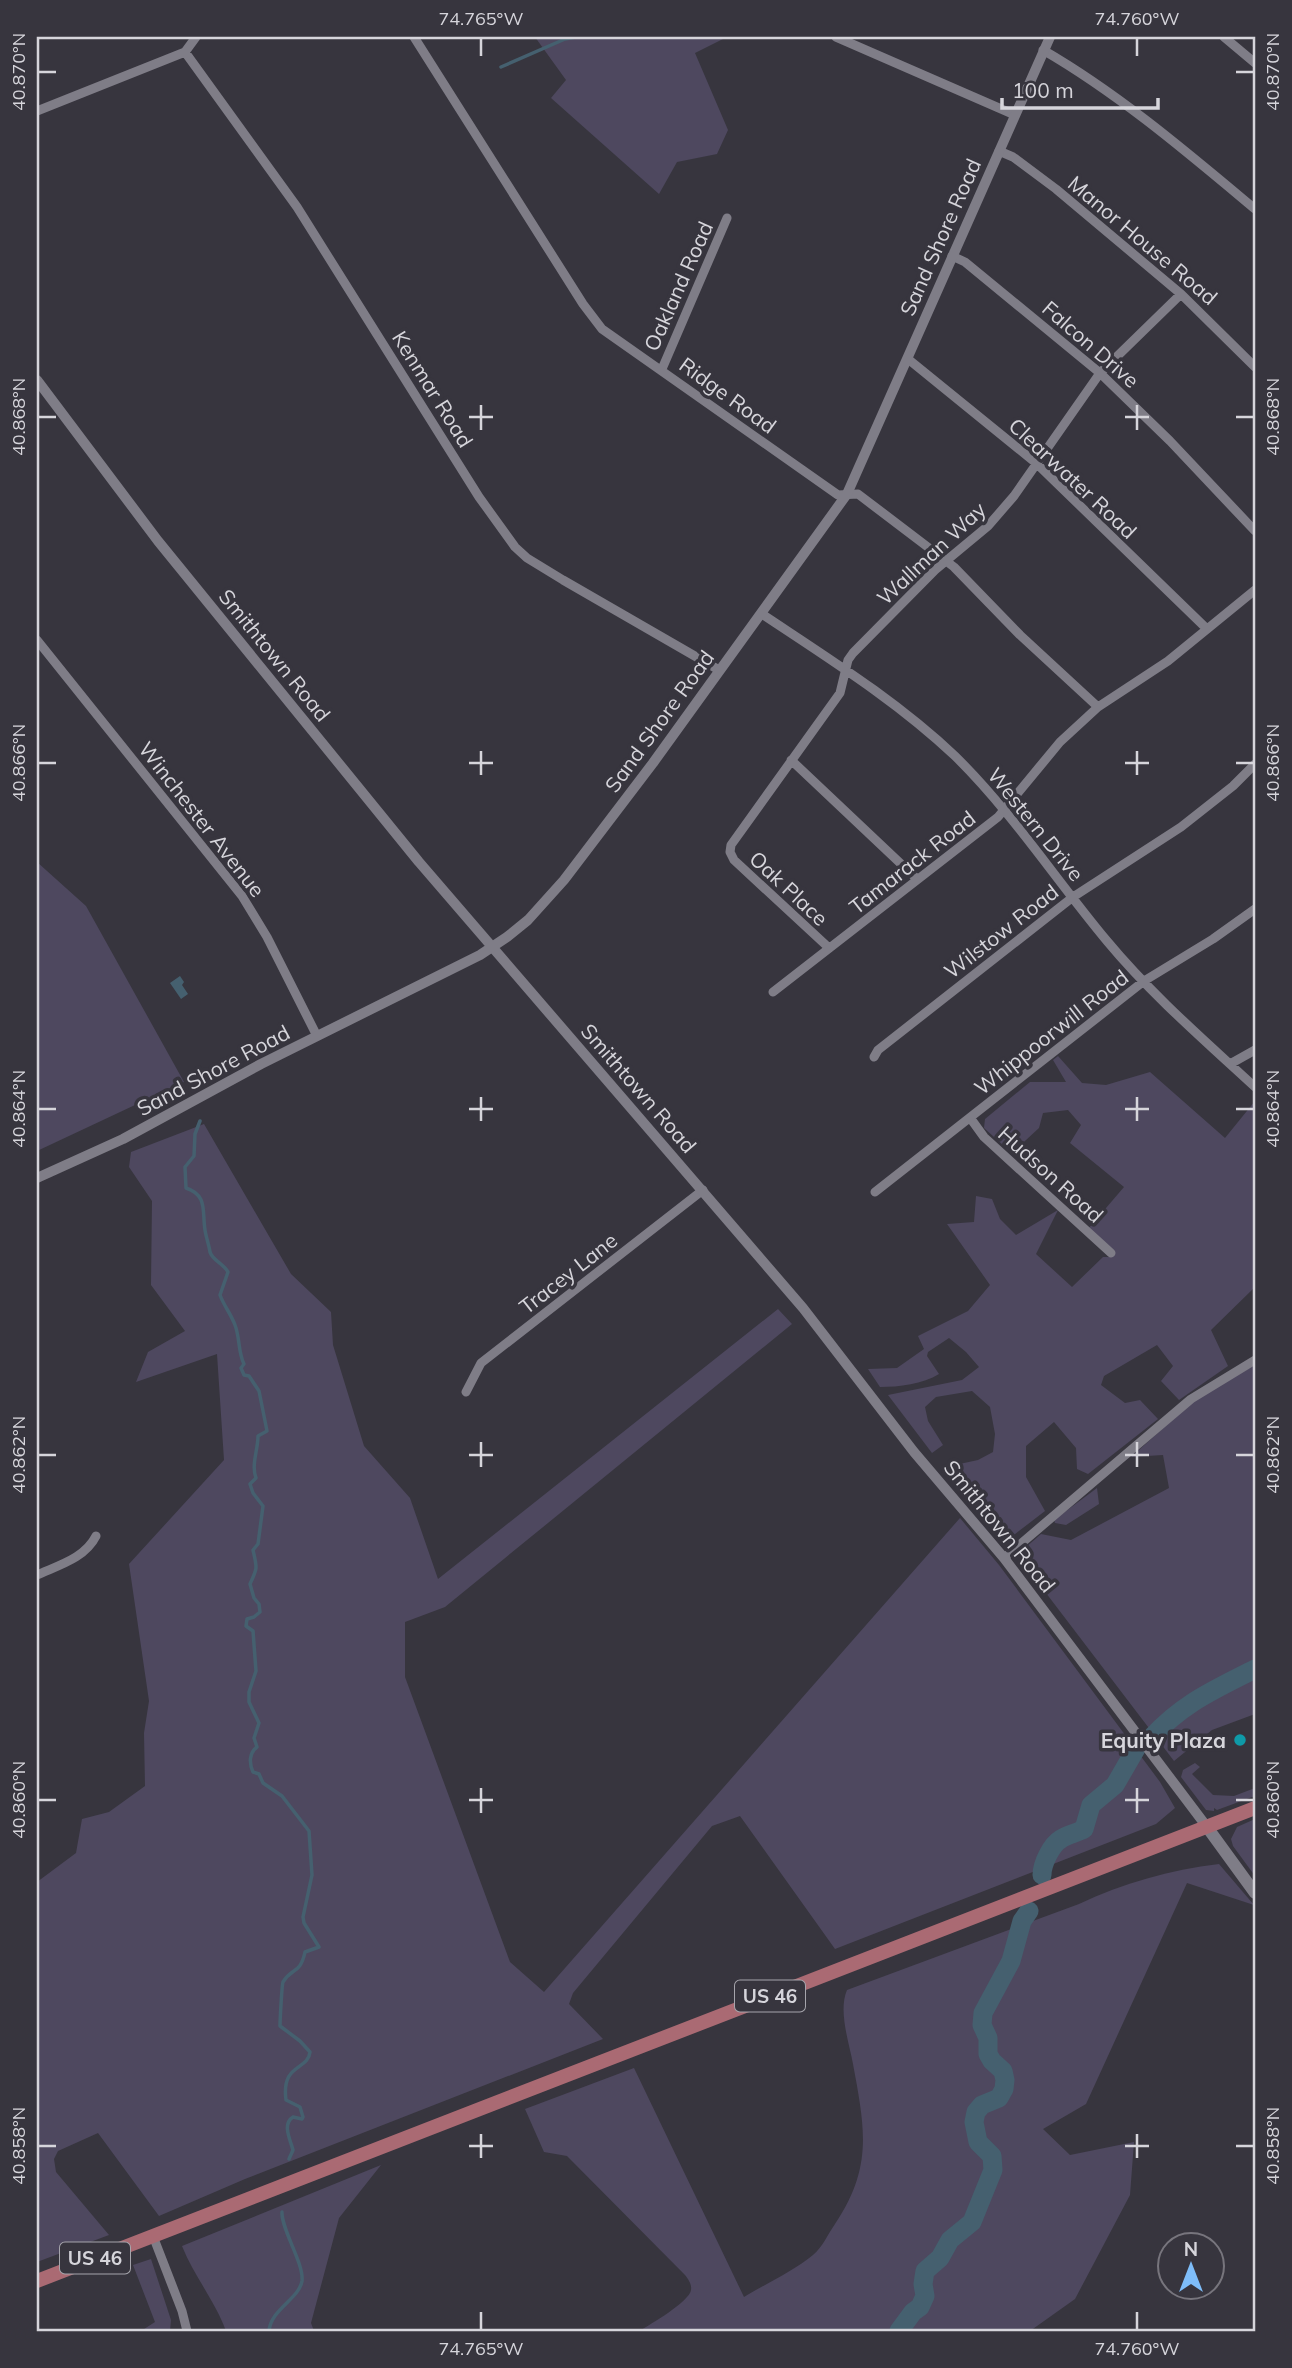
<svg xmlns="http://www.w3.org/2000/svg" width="1292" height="2368" viewBox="0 0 1292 2368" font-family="Mulish,sans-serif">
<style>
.green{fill:#4e485f}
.water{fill:#45606f}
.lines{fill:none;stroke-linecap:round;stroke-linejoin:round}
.stream{stroke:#45606f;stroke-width:3.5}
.river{stroke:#45606f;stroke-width:19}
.minor{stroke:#7f7d87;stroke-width:9}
.tertiary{stroke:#7f7d87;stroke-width:10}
.secondary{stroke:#7f7d87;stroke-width:12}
.primary{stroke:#aa6a73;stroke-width:14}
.ticks{fill:none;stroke:#d6d5db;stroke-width:2.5}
.culture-dot{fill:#0f9aa8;stroke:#37353e;stroke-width:2.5}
.labels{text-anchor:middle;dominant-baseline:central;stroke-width:7;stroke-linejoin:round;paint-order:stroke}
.shield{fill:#37353e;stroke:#a6a5ac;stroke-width:2}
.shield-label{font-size:19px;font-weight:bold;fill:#d6d5db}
.street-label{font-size:21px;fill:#d6d5db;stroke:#37353e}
.poi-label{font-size:21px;font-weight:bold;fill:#d6d5db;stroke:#37353e;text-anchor:end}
.neatline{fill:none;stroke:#d6d5db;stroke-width:2.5}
.ticks-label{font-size:18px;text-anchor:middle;fill:#d6d5db}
</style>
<rect width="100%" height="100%" fill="#37353e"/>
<path class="green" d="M535,37H727L695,53L728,130L717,154L677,162L659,194L551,98L566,80Z
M37,862L86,906L184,1082L37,1151Z
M1058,1056L1082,1083L1106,1085L1150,1072L1225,1138L1255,1101V1287L1211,1330L1228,1366L1179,1400L1161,1381L1173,1366L1157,1345L1104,1376L1101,1385L1125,1403L1140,1400L1158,1419L1088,1474L1077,1469L1076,1448L1054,1422L1026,1446V1477L1045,1511L1006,1541L941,1468L978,1460L993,1452L995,1434L990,1407L972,1391L936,1397L925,1407L928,1421L943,1445L932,1453L888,1395L962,1380L979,1367L966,1352L949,1338L928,1352L927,1356L939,1374C923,1384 899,1387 880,1387L868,1369L897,1368L924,1349L918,1336L968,1311L990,1285L947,1224L974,1222L976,1196L992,1199L1000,1219L1016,1235L1058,1210L1036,1254L1072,1287L1103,1257H1110L1114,1250L1088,1229L1124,1187L1070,1143L1081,1125L1068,1110L1043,1113L1039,1128L1012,1153L984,1128L985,1119L1030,1082H1066L1053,1060Z
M204,1124L291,1274L331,1312L333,1345L364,1446L410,1498L438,1579L778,1309L792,1324L445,1607L405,1622V1677L510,1962L544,1992L960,1518L999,1565L1160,1782L1175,1808L1156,1824L835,1949L740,1816L712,1826L573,1993L569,2004L603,2039L245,2179L159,2216L98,2133L58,2151L54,2159L56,2172L109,2235L37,2262V1882L76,1853L82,1819L109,1812L145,1786L144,1733L149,1701L129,1564L224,1460L217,1354L136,1382L148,1352L185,1331L151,1285L152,1201L129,1167L131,1152Z
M1255,1365V1714L1212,1730L1174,1761L1017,1555L1041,1534L1071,1540L1169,1488L1163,1455L1131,1457L1197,1398Z
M1097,1488L1099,1504L1066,1525L1055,1523L1054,1520Z
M1195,1763L1200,1767L1192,1774L1213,1795L1234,1796L1255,1788V1796L1217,1810L1214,1808V1811L1206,1810L1181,1777L1183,1770Z
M1255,1819V1876L1233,1846L1231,1839L1237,1827Z
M1219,1864L1254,1905L1187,1883L1086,2104L1043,2129L1070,2155L1134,2142L1130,2195L1075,2299L1030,2331H639C650,2325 690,2301 691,2290C692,2284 688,2279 685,2275L567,2156L544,2152L525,2109L634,2068L744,2297C765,2284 794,2271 813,2255C822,2248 828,2234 835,2224C873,2167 865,2129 853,2064C849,2042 838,2011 847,1990L1079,1904C1123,1883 1170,1870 1219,1864Z
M381,2165L339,2218L311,2323L314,2331H226C215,2301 194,2276 182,2246Z
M151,2259L171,2320L170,2331H141L155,2322L133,2265Z"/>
<path class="water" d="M180,976L184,982L182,985L188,994L181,999L170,983Z"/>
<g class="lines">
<path class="stream" d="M501,67L565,39L576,37
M200,1121L195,1134L194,1156L185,1167L186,1188C208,1195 202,1212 205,1230C206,1237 209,1245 210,1252C212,1260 224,1264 228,1272L220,1295C224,1306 231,1314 235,1325C240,1338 238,1352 244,1364L241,1368L244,1375L249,1376L259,1391L267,1431L258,1436C258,1450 251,1465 256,1478L250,1484L253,1493L263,1506L258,1544L253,1550C257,1568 258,1567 250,1584L254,1598L259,1604L260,1612L254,1617L247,1619L246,1626L253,1631L256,1671L249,1692V1702L259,1723L254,1738L257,1747C249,1753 249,1763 253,1772L259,1774L263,1783L282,1796L309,1831L312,1875L303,1917L304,1923L319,1947L305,1952C300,1975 292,1967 283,1982C282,1984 280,2020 280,2026L300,2041L310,2052C308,2071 281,2063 286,2100L300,2107L303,2117L302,2119L293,2117C282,2124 290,2139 293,2150L289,2159
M269,2331C271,2309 299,2299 302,2281C304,2263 281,2229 282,2212"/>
<path class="river" d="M1151,1738C1183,1703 1214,1690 1255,1669
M1042,1875C1042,1864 1051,1845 1061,1839C1068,1834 1077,1833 1084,1829L1091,1805L1115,1785L1137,1747
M899,2331L913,2312L920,2307L925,2296L923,2284L925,2271L940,2258L950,2240L972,2222L993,2170L992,2156L978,2142L974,2122L976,2112L982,2105L999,2098L1004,2089L1005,2080L1003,2071L992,2061L988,2054V2038L982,2025L983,2013L1011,1961L1022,1921L1029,1911"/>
<path class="minor" d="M414,37L583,304L602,329L838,495L858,494L954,567L1020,635L1098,707
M836,37L1015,115
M1224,37L1255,63
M1043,50C1119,94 1188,153 1255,209
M185,52L297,207L479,497L515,547L527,558L563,580L719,670
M37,111L185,52L196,37
M999,151L1013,157L1056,189L1181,294L1255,367
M952,256L965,262L1100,373L1170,441L1255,531
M908,359L1036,463L1207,629
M662,369L727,218
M762,614C828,658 897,701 955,756C1012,812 1056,880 1107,941C1151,994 1204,1040 1255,1087
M37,640L242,896L267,937L317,1036
M791,760L917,879
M828,947L734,860L730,852L731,845L840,693L848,660L853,653L935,570L988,526L1014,496L1100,373L1181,294
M773,992L998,817L1060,742L1098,707L1168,661L1255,590
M874,1057L878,1050L1073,897L1181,827L1233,786L1255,764
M1230,1064L1255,1050
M971,1119L984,1137L1111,1253
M875,1192L1144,981L1213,939L1255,909
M466,1392L481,1363L703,1190
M1004,1558L1191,1399L1255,1360
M37,1575C59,1565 85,1558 96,1536
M153,2236L182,2311L187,2331"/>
<path class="tertiary" d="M37,380L158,541L419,862L803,1308L914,1452L1004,1558L1207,1827
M37,1178L123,1139L261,1064L480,955L507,937L528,920L564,880L653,763L847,494L1050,37"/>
<path class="secondary" d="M1207,1827L1255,1893"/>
<path class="primary" d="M37,2281L1255,1808"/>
</g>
<path class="ticks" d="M481,38V56M1137,38V56M38,72H56M1236,72H1254M481,405V430M1137,405V430M38,417H56M469,417H493M1125,417H1149M1236,417H1254M481,751V775M1137,751V775M38,763H56M469,763H493M1125,763H1149M1236,763H1254M481,1097V1121M1137,1097V1121M38,1109H56M469,1109H493M1125,1109H1149M1236,1109H1254M481,1442V1467M1137,1442V1467M38,1455H56M469,1455H493M1125,1455H1149M1236,1455H1254M481,1788V1813M1137,1788V1813M38,1800H56M469,1800H493M1125,1800H1149M1236,1800H1254M481,2134V2158M1137,2134V2158M38,2146H56M469,2146H493M1125,2146H1149M1236,2146H1254M481,2312V2330M1137,2312V2330"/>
<circle class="culture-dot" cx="1240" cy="1740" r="7"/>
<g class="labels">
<g class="shield">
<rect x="735" y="1980.5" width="70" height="31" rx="5"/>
<rect x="60" y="2242.5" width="70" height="31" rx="5"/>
</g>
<g class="shield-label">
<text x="770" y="1996">US 46</text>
<text x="95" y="2258">US 46</text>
</g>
<g class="street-label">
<text transform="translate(940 237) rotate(-66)">Sand Shore Road</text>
<text transform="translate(1143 240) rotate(40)">Manor House Road</text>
<text transform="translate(678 286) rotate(-66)">Oakland Road</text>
<text transform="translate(1091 344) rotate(41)">Falcon Drive</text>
<text transform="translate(433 389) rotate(58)">Kenmar Road</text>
<text transform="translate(728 395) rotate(36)">Ridge Road</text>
<text transform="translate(1073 478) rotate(43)">Clearwater Road</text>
<text transform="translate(931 553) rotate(-43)">Wallman Way</text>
<text transform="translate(275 655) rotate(51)">Smithtown Road</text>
<text transform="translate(659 721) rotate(-54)">Sand Shore Road</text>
<text transform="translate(202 819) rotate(52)">Winchester Avenue</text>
<text transform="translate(1036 824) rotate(51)">Western Drive</text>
<text transform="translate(912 862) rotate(-38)">Tamarack Road</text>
<text transform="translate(789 888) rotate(43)">Oak Place</text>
<text transform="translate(1001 931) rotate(-38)">Wilstow Road</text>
<text transform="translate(1051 1032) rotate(-38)">Whippoorwill Road</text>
<text transform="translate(213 1070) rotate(-28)">Sand Shore Road</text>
<text transform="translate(639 1088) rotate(49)">Smithtown Road</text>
<text transform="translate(1051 1174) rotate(42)">Hudson Road</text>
<text transform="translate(568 1273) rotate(-38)">Tracey Lane</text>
<text transform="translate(1000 1526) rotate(51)">Smithtown Road</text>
</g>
<g class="poi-label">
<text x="1226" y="1740">Equity Plaza</text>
</g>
</g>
<rect width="1292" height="2368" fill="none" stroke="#37353e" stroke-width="77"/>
<g transform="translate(1191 2266)"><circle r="33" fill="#37353e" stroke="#77757d" stroke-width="2"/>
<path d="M0-5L12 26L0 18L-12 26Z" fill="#7ebdf9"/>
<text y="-10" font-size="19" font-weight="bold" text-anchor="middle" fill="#d6d5db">N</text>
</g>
<path d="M1002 98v10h156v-10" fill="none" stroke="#d6d5db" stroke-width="3.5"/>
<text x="1012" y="98" font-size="21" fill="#d6d5db" stroke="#37353e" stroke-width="5" paint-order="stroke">100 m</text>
<rect x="38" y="38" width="1216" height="2292" class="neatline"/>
<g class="ticks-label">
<text x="481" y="25">74.765°W</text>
<text x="1137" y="25">74.760°W</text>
<text transform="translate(19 72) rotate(-90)" y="6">40.870°N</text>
<text transform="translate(1273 72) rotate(-90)" y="6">40.870°N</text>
<text transform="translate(19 417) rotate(-90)" y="6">40.868°N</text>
<text transform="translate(1273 417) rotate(-90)" y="6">40.868°N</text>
<text transform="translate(19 763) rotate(-90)" y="6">40.866°N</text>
<text transform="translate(1273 763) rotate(-90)" y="6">40.866°N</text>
<text transform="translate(19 1109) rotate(-90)" y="6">40.864°N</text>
<text transform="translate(1273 1109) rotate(-90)" y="6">40.864°N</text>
<text transform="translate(19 1455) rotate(-90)" y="6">40.862°N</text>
<text transform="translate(1273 1455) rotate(-90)" y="6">40.862°N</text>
<text transform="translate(19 1800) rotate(-90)" y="6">40.860°N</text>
<text transform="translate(1273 1800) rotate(-90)" y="6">40.860°N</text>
<text transform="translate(19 2146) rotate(-90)" y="6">40.858°N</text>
<text transform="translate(1273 2146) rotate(-90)" y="6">40.858°N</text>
<text x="481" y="2355">74.765°W</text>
<text x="1137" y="2355">74.760°W</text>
</g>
</svg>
